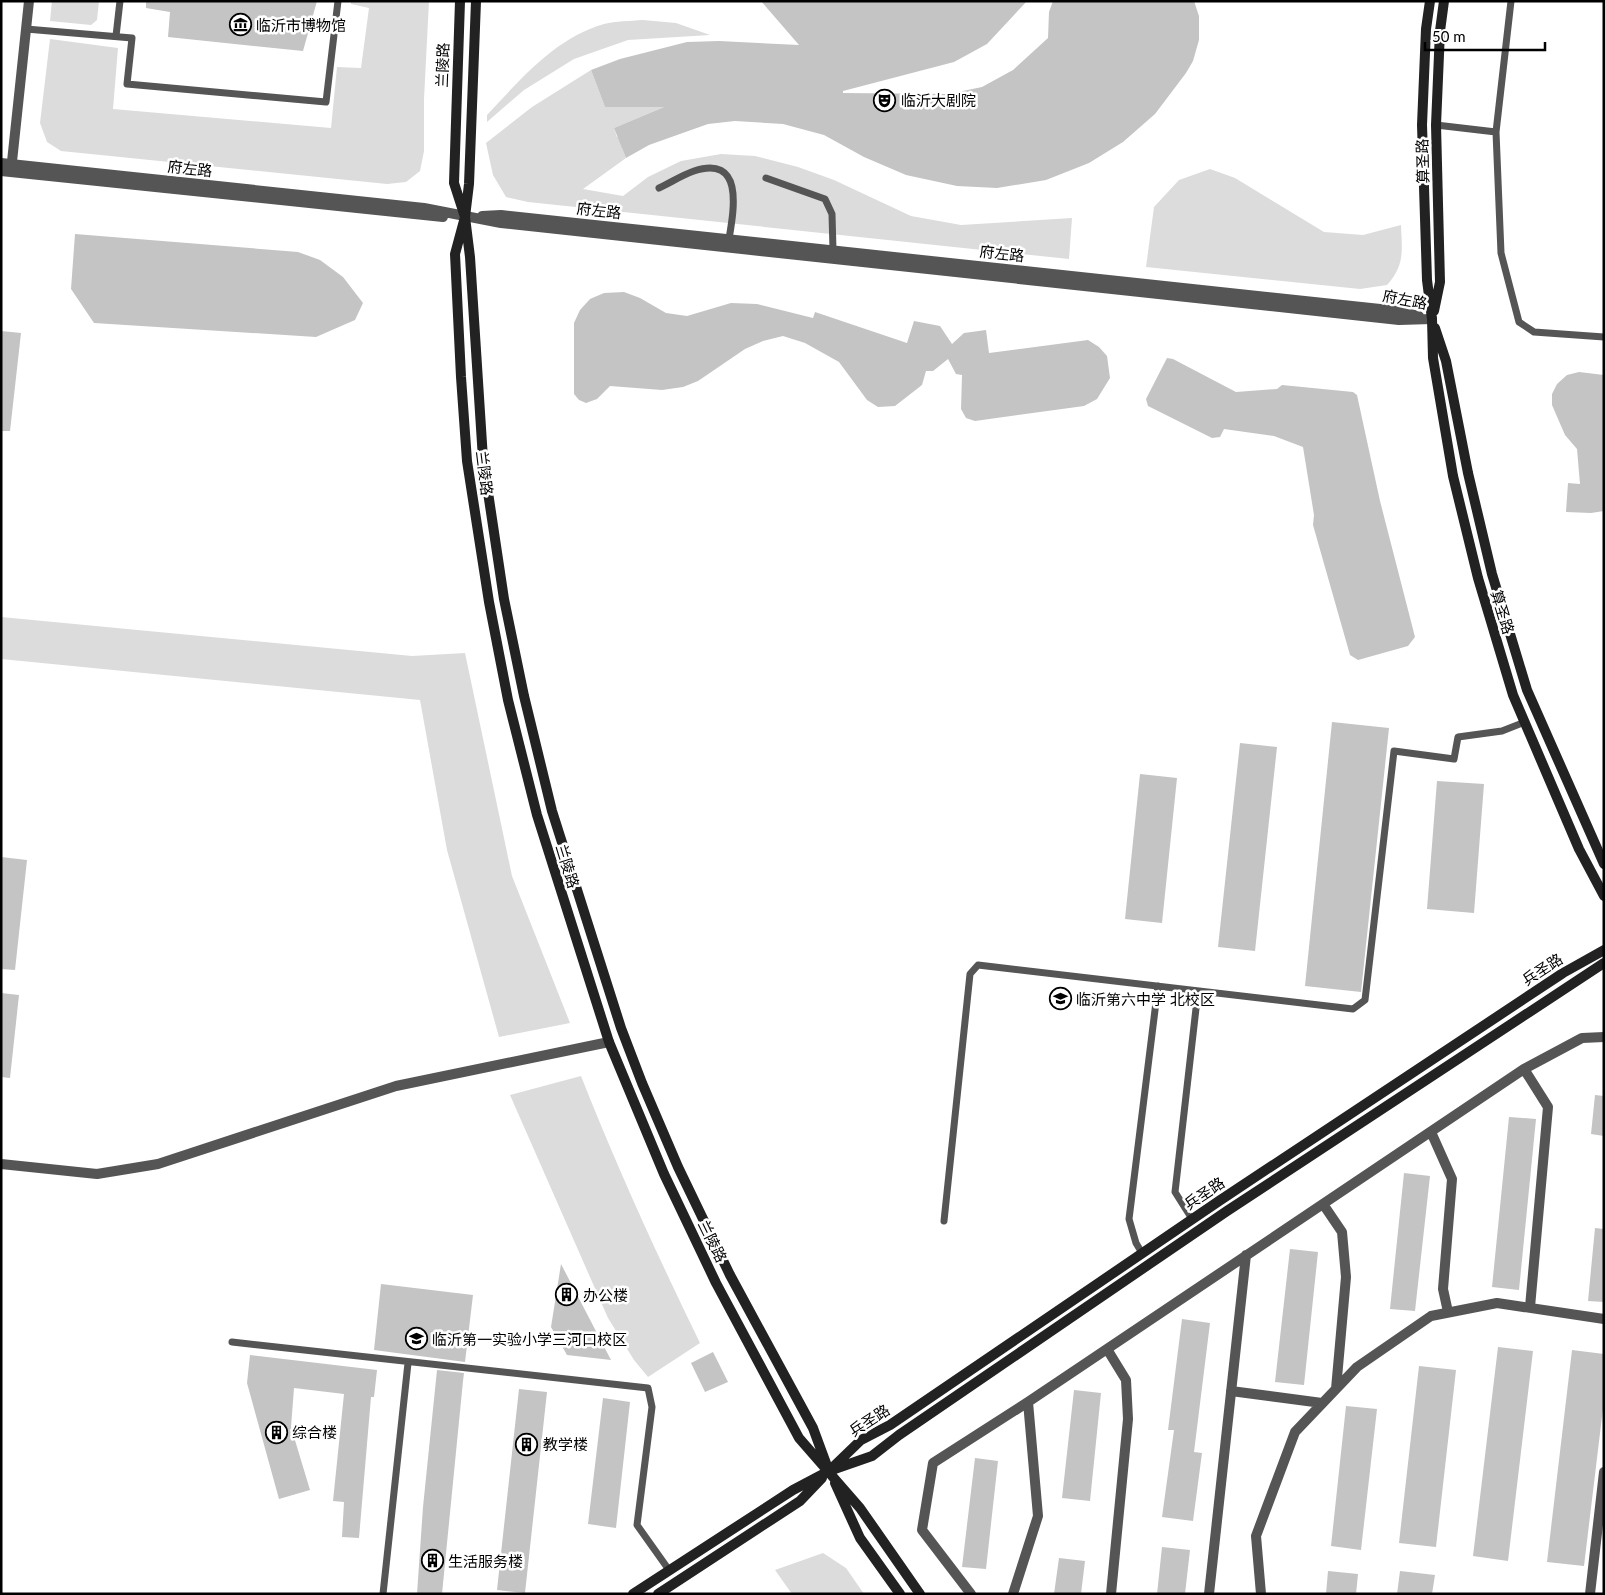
<svg xmlns="http://www.w3.org/2000/svg" width="1605" height="1595" viewBox="0 0 1605 1595" font-family="Lato,'Noto Sans SC',sans-serif">
<style>
.green{fill:#dcdcdc}
.building{fill:#c4c4c4}
.lines{fill:none;stroke-linecap:round;stroke-linejoin:round}
.service{stroke:#555;stroke-width:7}
.minor{stroke:#555;stroke-width:10}
.tertiary{stroke:#555;stroke-width:10}
.secondary{stroke:#222;stroke-width:10}
.labels{text-anchor:middle;dominant-baseline:central;stroke-width:5;stroke-linejoin:round;paint-order:stroke}
.poi-label{font-size:15px;fill:#000;stroke:#fff;text-anchor:start}
.street-label{font-size:15px;fill:#000;stroke:#fff}
</style>
<rect width="100%" height="100%" fill="#fff"/>
<path class="green" d="M52,1H99L97,20L91,25L50,21Z
M351,1H429L424,99V151L420,171L406,182L387,184L61,151L47,142L40,123L50,39L118,48L113,109L331,128L337,67L361,68L369,8L351,4Z
M643,20L676,23L710,35L628,40L574,59L524,90L487,122V115C521,79 555,38 604,24C616,21 630,21 643,20Z
M591,70L605,107H664L614,128L617,137L665,127L622,148L626,158L583,189L623,196L648,177L681,161L721,154L755,156L798,167L834,180L911,216L961,225L1072,218L1069,259L528,202L506,197L493,175L486,143L532,107Z
M1210,169L1235,178L1324,232L1363,235L1401,225C1402,251 1405,265 1387,285L1360,289L1146,267L1154,207L1179,180Z
M1,617L412,656L465,653L512,876L570,1023L499,1037L447,850L420,700L1,659Z
M581,1076C617,1167 657,1255 700,1343L648,1377L634,1360L608,1318L510,1095Z
M823,1553L846,1568L864,1594H792L775,1570Z"/>
<path class="building" d="M146,1H317L303,51L168,37L170,12L146,8Z
M761,1H1027L987,44L954,62L843,91V93L948,94L982,87L1013,70L1048,38L1049,12L1053,1H1194L1199,16V40L1193,61L1186,73L1155,114L1123,142L1089,163L1046,180L997,188L957,186L906,175L864,157L824,135L783,124L735,121L708,124L649,145L626,158L614,128L664,107H605L591,70L620,59L687,42L719,41L799,45Z
M75,234L298,252L320,260L343,277L363,303L355,320L316,337L94,323L71,289Z
M624,292L640,298L666,313L687,316L731,303L757,304L813,318L815,312L907,343L914,321L940,326L952,344L964,333L986,330L989,353L1088,340L1099,347L1107,356L1110,378L1097,399L1084,406L975,421L966,418L961,409L962,375L956,374L948,359L933,371H926L922,385L895,406L878,407L867,400L839,362L805,343L783,336L763,341L745,349L698,381L683,387L662,390L610,386L597,399L586,403L579,400L574,394V323L580,310L590,299L604,293Z
M1,331L21,333L10,431H1Z
M1167,358L1173,359L1236,392L1277,389L1282,385L1353,392L1357,395L1380,501L1415,637L1408,646L1358,660L1350,655L1313,525L1314,515L1303,447L1274,436L1224,429L1220,437L1212,438L1148,406L1146,399Z
M1579,372L1604,375V511L1591,513L1566,512L1568,483L1580,484L1577,449L1565,435L1552,405V394L1557,384L1567,375Z
M1332,722L1389,728L1361,992L1305,986Z
M1240,743L1277,747L1255,951L1218,947Z
M1140,774L1177,778L1162,923L1125,919Z
M1437,781L1484,784L1474,913L1427,909Z
M1,857L27,860L15,970L1,969Z
M1,993L19,995L10,1078L1,1077Z
M1595,1095L1604,1096V1136L1591,1134Z
M1509,1117L1536,1119L1519,1290L1492,1287Z
M1404,1173L1430,1176L1415,1311L1390,1309Z
M1595,1228L1604,1229V1302L1588,1301Z
M1290,1249L1318,1252L1304,1385L1275,1382Z
M561,1264L611,1360L567,1355L551,1327Z
M381,1284L473,1295L465,1362L374,1350Z
M1182,1319L1210,1323L1194,1452L1202,1453L1193,1521L1162,1517L1174,1430H1168Z
M1498,1347L1533,1351L1508,1561L1473,1556Z
M1572,1350L1604,1354V1400L1584,1566L1547,1562Z
M713,1352L728,1382L705,1392L691,1363Z
M250,1355L377,1370L374,1397H371L359,1538L342,1537L344,1502L333,1501L344,1394L294,1388L291,1427L310,1490L279,1499L247,1383Z
M1419,1366L1456,1370L1436,1547L1399,1543Z
M437,1370L464,1373L463,1381L442,1594H417L423,1507Z
M519,1389L547,1392L525,1593L497,1590Z
M1074,1390L1101,1393L1090,1501L1062,1498Z
M603,1398L630,1402L616,1528L588,1524Z
M1346,1406L1377,1409L1361,1550L1331,1546Z
M975,1458L998,1461L986,1569L962,1567Z
M1162,1547L1190,1550L1185,1594H1157Z
M1059,1558L1085,1561L1081,1594H1054Z
M1328,1571L1358,1574L1356,1594H1326Z
M1400,1571L1435,1575L1432,1594H1397Z"/>
<g class="lines">
<path class="service" d="M1511,1L1496,132L1501,253L1519,322L1534,332L1604,337
M26,29L132,38L127,84L326,102L338,1
M116,36L120,1
M1436,125L1496,132
M766,178L825,199L832,214L833,250
M659,188C670,183 682,175 694,171C744,155 734,209 729,239
M1192,1219L1175,1192L1198,991
M944,1221L970,974L978,965L1353,1009L1365,1000L1394,751L1454,759L1458,737L1502,731L1525,722
M1142,1253L1136,1243L1129,1219L1158,986
M232,1342L648,1388L652,1407L637,1525L669,1570
M383,1594L408,1363"/>
<path class="minor" d="M11,171L29,1
M1524,1069L1548,1107L1530,1307
M1431,1132L1452,1179L1443,1289L1448,1312
M1,1164L97,1174L158,1164L396,1086L609,1042
M1323,1204L1342,1232L1346,1277L1336,1389
M1107,1349L1126,1380L1128,1419L1111,1594
M1231,1391L1322,1403
M971,1594L922,1530L933,1463L1028,1402L1524,1069L1582,1038L1604,1037
M1013,1594L1038,1516L1028,1402
M1209,1594L1246,1255
M1261,1594L1256,1536L1295,1432L1357,1367L1431,1316L1497,1303L1604,1319
M1590,1594L1604,1472"/>
<path class="tertiary" d="M1,163L424,208L501,223L1399,320L1432,319
M1,171L443,217
M482,216L501,215L1399,311L1419,316"/>
<path class="secondary" d="M460,1L454,183L465,217L470,257L483,459L504,599L524,696L552,811L621,1028L642,1083L678,1167L730,1275L813,1428L827,1466
M476,1L469,184L465,217L455,254L461,377L467,461L489,602L508,700L537,815L609,1042L664,1174L716,1283L799,1438L860,1508L920,1594
M1430,1L1426,29L1422,125L1427,280L1432,319L1433,358L1453,476L1478,578L1513,695L1579,849L1604,896
M1434,311L1440,282L1436,125L1440,31L1444,1
M1435,328L1446,361L1468,473L1492,574L1527,690L1604,864
M832,1468L861,1440L890,1425L1219,1201L1563,973L1604,950
M835,1483L860,1538L900,1594
M633,1594L793,1490L829,1471L872,1456L899,1435L1227,1211L1604,963
M658,1594L800,1501L822,1478"/>
</g>
<defs>
<symbol id="museum-ring" viewBox="-11 -11 22 22"><circle r="9.5" fill="#fff" stroke="#000" stroke-width="1.5"/><path d="M0-6L6-3V-2H-6V-3ZM-5-1h2V3h-2ZM-1-1h2V3h-2ZM3-1h2V3H3ZM-6 4H6V6H-6Z" fill="#000"/></symbol>
<symbol id="theatre-ring" viewBox="-11 -11 22 22"><circle r="9.5" fill="#fff" stroke="#000" stroke-width="1.5"/><path d="M-5-5.5Q0-4 5-5.5V0Q5 5 0 6Q-5 5-5 0ZM-3.3-2.5H-1v1.5H-3.3ZM1-2.5H3.3v1.5H1ZM-2.8 1Q0 5.5 2.8 1Z" fill="#000"/></symbol>
<symbol id="school-ring" viewBox="-11 -11 22 22"><circle r="9.5" fill="#fff" stroke="#000" stroke-width="1.5"/><path d="M0-5L7-2L0 1L-7-2ZM-4 1L0 2.5L4 1V4Q0 6-4 4Z" fill="#000"/></symbol>
<symbol id="building-ring" viewBox="-11 -11 22 22"><circle r="9.5" fill="#fff" stroke="#000" stroke-width="1.5"/><path d="M-4-6H4V6H1V3H-1V6H-4ZM-2.5-4.3h1.7v1.8h-1.7ZM.8-4.3h1.7v1.8H.8ZM-2.5-1h1.7V.8h-1.7ZM.8-1h1.7V.8H.8Z" fill="#000"/></symbol>
</defs>
<g fill-rule="evenodd">
<use href="#museum-ring" x="228" y="12" width="25" height="25"/>
<use href="#theatre-ring" x="872" y="88" width="25" height="25"/>
<use href="#school-ring" x="1048" y="986" width="25" height="25"/>
<use href="#building-ring" x="554" y="1282" width="25" height="25"/>
<use href="#school-ring" x="404" y="1326" width="25" height="25"/>
<use href="#building-ring" x="264" y="1420" width="25" height="25"/>
<use href="#building-ring" x="514" y="1432" width="25" height="25"/>
<use href="#building-ring" x="420" y="1548" width="25" height="25"/>
</g>
<g class="labels">
<g class="poi-label">
<text x="256" y="25">临沂市博物馆</text>
<text x="901" y="100">临沂大剧院</text>
<text x="1076" y="999">临沂第六中学 北校区</text>
<text x="583" y="1295">办公楼</text>
<text x="432" y="1339">临沂第一实验小学三河口校区</text>
<text x="292" y="1432">综合楼</text>
<text x="543" y="1444">教学楼</text>
<text x="448" y="1561">生活服务楼</text>
</g>
<g class="street-label">
<text transform="translate(442 65) rotate(-88)">兰陵路</text>
<text transform="translate(1422 161) rotate(-91)">算圣路</text>
<text transform="translate(190 168) rotate(6)">府左路</text>
<text transform="translate(599 210) rotate(6)">府左路</text>
<text transform="translate(1002 253) rotate(6)">府左路</text>
<text transform="translate(1405 299) rotate(11)">府左路</text>
<text transform="translate(485 473) rotate(83)">兰陵路</text>
<text transform="translate(1503 612) rotate(73)">算圣路</text>
<text transform="translate(568 866) rotate(73)">兰陵路</text>
<text transform="translate(1542 969) rotate(-33)">兵圣路</text>
<text transform="translate(1204 1193) rotate(-34)">兵圣路</text>
<text transform="translate(713 1241) rotate(64)">兰陵路</text>
<text transform="translate(869 1420) rotate(-33)">兵圣路</text>
</g>
</g>
<rect width="1605" height="1595" fill="none" stroke="#000000" stroke-width="5"/>
<path d="M1425 42v8h120v-8" fill="none" stroke="#000000" stroke-width="2.5"/>
<text x="1432" y="42" font-size="15" fill="#000000" stroke="#ffffff" stroke-width="4" paint-order="stroke">50 m</text>
</svg>
